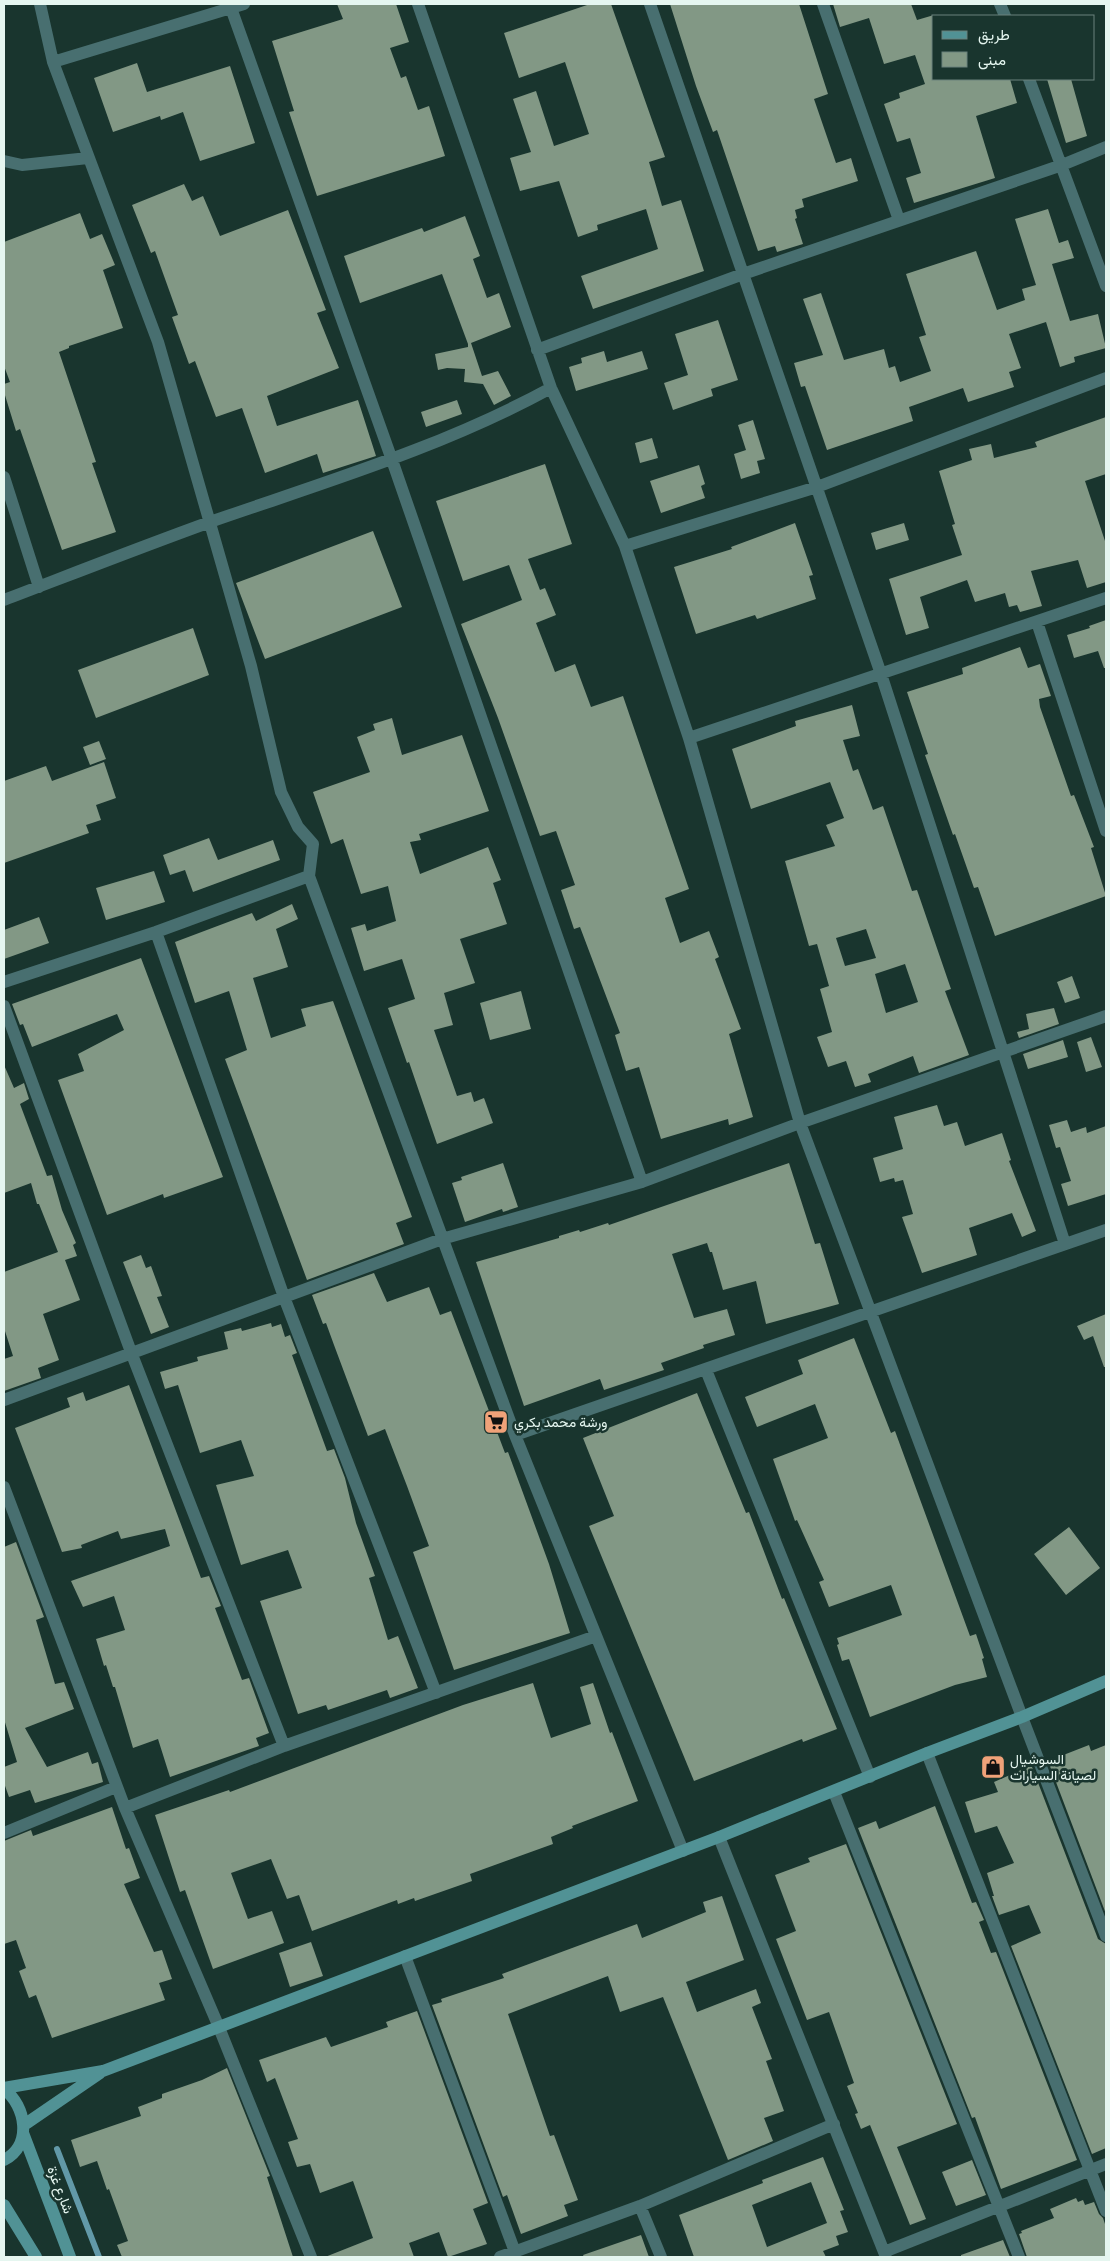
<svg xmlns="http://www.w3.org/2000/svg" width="1110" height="2261" viewBox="0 0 1110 2261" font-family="Signika,Vazirmatn,sans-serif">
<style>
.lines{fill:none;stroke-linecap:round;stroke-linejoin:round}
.stream{stroke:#6299a8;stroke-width:6}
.building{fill:#829885;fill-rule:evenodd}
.street{stroke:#486f70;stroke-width:12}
.secondary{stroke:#519295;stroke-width:12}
.labels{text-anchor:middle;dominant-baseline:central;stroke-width:5;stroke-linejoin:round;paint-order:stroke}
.poi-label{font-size:14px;fill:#e5f6f0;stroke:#19352e;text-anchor:start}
.street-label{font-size:14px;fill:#e5f6f0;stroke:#19352e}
</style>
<rect width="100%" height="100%" fill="#19352e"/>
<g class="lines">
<path class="stream" d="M57,2149L99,2257"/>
</g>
<path class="building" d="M337,4H396L409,42L390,48L401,78L406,76L418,110L429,106L445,156L317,196L289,112L294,111L272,41L343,19Z
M590,4H611L665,157L649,162L662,206L681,200L704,271L593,309L581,276L658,249L646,209L597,225L598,230L578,237L559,181L520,191L510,158L531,152L513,99L536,91L554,146L589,134L565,62L519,78L504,33Z
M670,4H799L828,94L814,99L836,163L851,158L858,181L802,199L804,207L795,210L797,218L795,219L803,244L777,252L775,246L758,251L717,130L713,132L696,86Z
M833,4H911L917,20L934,15V79H1010L1017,103L976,116L995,178L914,203L906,178L921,173L910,138L897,142L884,104L900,98L899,93L925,84L915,55L884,64L869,18L840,27Z
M137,63L147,92L230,66L255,143L200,161L183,112L161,120L160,116L113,132L94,78Z
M1047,79H1071L1087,136L1066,143Z
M184,184L192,201L203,196L220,236L288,210L326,310L317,313L339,368L267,396L277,426L358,400L376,456L323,473L317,454L265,473L242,408L216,417L195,361L189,364L172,317L178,315L155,251L151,253L132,205Z
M1048,209L1059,243L1068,240L1074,258L1052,264L1070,321L1098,314L1106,348L1074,357L1075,362L1060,367L1046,322L1009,334L1021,368L1009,372L1014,387L968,402L963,388L909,407L913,421L827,450L805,386L801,387L794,363L823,355L803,299L821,293L844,360L884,349L889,368L895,366L900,382L931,371L919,337L926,335L906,274L976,251L997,310L1025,300L1022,289L1036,285L1015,219Z
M80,213L90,239L102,234L115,265L103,270L123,328L69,346V348L59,352L96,462L92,463L116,532L62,550L20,429L16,431L4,392V384L10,382L4,366V242Z
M465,216L480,256L473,259L487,298L499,293L511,327L471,343L482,376L498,371L511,396L494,405L483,384L464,382L465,369L447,368L438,370L435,354L468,347V344L442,274L360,303L344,256L422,228L424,232Z
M718,320L738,380L711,389L713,396L673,410L664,383L688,375L675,334Z
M604,351L607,362L642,351L648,369L576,391L569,367L582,363L581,358Z
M457,400L462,414L426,427L421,412Z
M1106,417V474L1085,481L1106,544V582L1087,588L1078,560L1031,571L1042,606L1020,612L1017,605L1009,607L1005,593L975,602L967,580L920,597L929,628L906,635L889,579L962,555L952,525L955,524L939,471L972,460L969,449L991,444L994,458L1037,447L1035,442Z
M753,420L765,459L757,461L760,473L741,479L734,454L746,450L738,425Z
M652,438L658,458L640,463L635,443Z
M545,464L572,544L528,559L540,590L545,588L556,615L536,623L555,672L575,664L591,707L623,696L689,889L665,898L680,943L709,931L719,957L715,959L741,1029L729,1034L753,1117L729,1125L728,1119L661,1139L639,1067L626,1071L615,1035L620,1033L580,927L574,929L561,890L575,885L556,831L540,836L498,718L461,624L522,600L509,565L463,581L436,501Z
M699,465L705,484L701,486L705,498L661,513L650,481Z
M795,523L813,575L809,576L816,599L757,619L755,615L696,634L674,567L732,549L731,547Z
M904,523L909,540L876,550L871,533Z
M373,531L402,607L265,659L236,583Z
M1106,620V668H1104L1098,651L1074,658L1067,635L1090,628L1089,626Z
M193,628L209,675L96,718L78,670Z
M1020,647L1028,668L1040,664L1051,696L1039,699L1040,707L1071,796L1074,795L1094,847L1091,848L1106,896L995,936L978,887L974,888L955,834L953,835L925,755L928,754L907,692L963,674L962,668Z
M852,705L860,736L843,740L853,771L858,769L873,810L883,806L912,891L917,890L951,989L945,991L969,1055L919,1073L913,1056L868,1074L871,1082L855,1087L846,1061L828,1067L817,1037L832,1032L820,989L829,986L817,944L809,946L785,861L835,846L826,825L844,818L830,782L751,809L732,749L796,726L795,721ZM866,929L876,958L845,966L836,938ZM905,964L918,1002L886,1013L875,974Z
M392,718L402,755L462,735L489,811L419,834L421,840L410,842L420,874L488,847L501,880L493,883L507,924L460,939L475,983L444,993L453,1025L434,1030L457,1096L471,1092L474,1102L484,1098L493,1123L437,1144L409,1062L407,1063L388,1008L415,999L402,959L364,971L351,928L365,924L367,931L396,921L388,886L361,894L343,839L331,844L313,792L370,772L357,737L375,730L373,724Z
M99,741L106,759L90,765L83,747Z
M104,762L116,798L96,805L101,820L86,825L89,833L4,863V781L46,766L52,781Z
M209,838L218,860L273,840L280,860L193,892L185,870L170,875L163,855Z
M154,871L165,902L106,920L96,888Z
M292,904L298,919L276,929L288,967L253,978L271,1038L306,1026L301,1009L333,1001L412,1217L396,1223L404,1244L307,1280L225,1059L247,1050L229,991L195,1003L175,942L252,913L256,921Z
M39,917L49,943L4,959V930Z
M141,958L223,1177L164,1198L163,1194L107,1215L58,1080L84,1071L78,1054L124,1030L117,1014L32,1047L23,1024L20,1025L12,1004Z
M1072,976L1080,998L1065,1003L1057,982Z
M521,991L531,1029L490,1040L480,1003Z
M1054,1008L1059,1024L1019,1038L1017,1032L1029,1029L1026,1014Z
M1091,1037L1102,1067L1086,1072L1077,1042Z
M1063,1040L1068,1057L1028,1069L1023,1054Z
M4,1065L14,1088L24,1083L29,1099L20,1104L47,1176L52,1175L62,1210L76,1243L73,1245L77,1256L65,1260L80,1300L43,1314L59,1360L38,1368L41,1378L4,1391V1359L13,1356L4,1328V1272L58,1252L39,1204H37L31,1183L4,1193Z
M937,1105L944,1126L957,1122L965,1146L1002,1133L1011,1160L1009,1161L1036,1231L1022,1237L1012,1213L969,1228L977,1255L922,1273L902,1217L913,1214L903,1180L895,1182L894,1178L880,1182L873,1158L903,1149L894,1117Z
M1067,1120L1071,1132L1086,1127L1087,1133L1106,1126V1194L1068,1206L1061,1184L1071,1181L1060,1147L1056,1148L1049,1125Z
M503,1163L518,1207L503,1212L502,1209L465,1222L452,1183L462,1180L461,1177Z
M789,1163L815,1244L820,1243L839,1304L766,1324L756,1281L723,1290L712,1252H710L707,1243L672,1254L694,1318L727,1309L735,1335L703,1345L704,1348L661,1363L664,1370L604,1390L600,1379L524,1406L476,1262L559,1238V1236L579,1230L580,1232L608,1223L609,1225Z
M141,1255L146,1268L151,1266L162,1296L157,1297L169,1327L151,1334L123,1262Z
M374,1273L387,1302L429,1287L440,1315L451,1311L505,1453L508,1452L549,1564L570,1633L454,1670L413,1552L429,1546L407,1486L385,1429L368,1436L334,1345L326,1323L323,1324L312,1295Z
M1106,1314V1367H1104L1093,1336L1084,1340L1077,1326Z
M271,1323L272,1327L281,1324L285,1337L290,1335L297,1353L292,1355L327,1451L334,1449L345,1478L356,1523L375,1576L369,1578L388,1640L398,1636L418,1688L390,1698L387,1690L328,1710L326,1705L298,1714L260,1601L302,1588L288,1550L241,1565L216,1485L254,1476L241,1440L200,1453L178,1385L165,1389L160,1372L198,1361L197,1357L228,1349L224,1332L241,1328L242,1331Z
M854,1338L891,1433L895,1431L970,1636L976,1634L984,1658L982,1659L987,1677L955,1685L870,1717L849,1659L842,1661L837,1645L839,1644L837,1638L902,1615L891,1585L829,1607L819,1582L824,1580L797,1520L795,1521L773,1459L828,1438L815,1404L757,1427L745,1397L803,1374L798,1360Z
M129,1385L201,1578L209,1576L221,1606L215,1608L242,1680L249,1678L269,1733L256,1738L259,1746L170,1777L158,1739L133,1748L115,1687H113L106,1665L104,1666L96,1639L125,1630L114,1596L83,1607L71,1581L170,1546L165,1529L121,1539L118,1531L81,1545L82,1548L62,1552L15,1428L70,1407L67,1398L83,1392L86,1401Z
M697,1393L746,1513L749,1512L782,1599L784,1598L837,1729L803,1742L802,1739L694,1781L589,1526L614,1516L583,1438Z
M1069,1527L1100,1568L1066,1595L1034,1554Z
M16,1542L44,1617L36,1620L55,1684L64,1682L74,1709L25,1728L47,1767L88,1752L92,1764L98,1762L103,1782L35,1803L30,1790L9,1797L4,1783V1767L17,1762L4,1719V1547Z
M533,1683L551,1738L591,1724L580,1687L593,1683L610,1733L612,1732L638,1801L572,1826L573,1828L551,1837L553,1844L470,1874L472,1881L415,1901L414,1898L398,1904L397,1900L312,1931L299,1895L287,1899L271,1859L231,1873L248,1919L272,1911L284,1943L213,1969L185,1890L180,1892L155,1815L229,1790L230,1792L463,1705Z
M1089,1745L1091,1751L1106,1745V1914L1048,1761Z
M1028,1767H1032L1098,1939L1106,1944V2148L1092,2154L1011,1946L1041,1933L1029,1905L999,1915L992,1896H994L987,1873L1014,1863L997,1826L975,1833L965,1802L998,1792L994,1782Z
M935,1806L972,1903L976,1902L984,1920L979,1922L991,1953L996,1952L1077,2160L1001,2189L976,2120L975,2117L972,2118L858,1828L876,1821L879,1829Z
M112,1807L126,1849L129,1848L140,1878L124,1884L154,1952L162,1950L172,1979L159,1983L165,2000L52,2038L36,1995L29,1998L19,1971L26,1968L16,1940L4,1944V1841L31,1830L33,1836Z
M846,1844L957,2124L897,2147L926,2219L910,2225L870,2125L861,2129L855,2114L858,2113L847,2086L854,2083L829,2012L807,2020L776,1939L796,1931L775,1875L810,1862L808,1858Z
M722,1896L744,1960L686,1982L697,2012L756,1989L761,2003L752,2007L772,2059L766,2061L784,2111L764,2118L773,2141L728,2160L663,1997L620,2012L608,1976L508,2014L550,2136L554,2135L578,2200L564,2205L568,2216L521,2234L507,2195L503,2197L432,2005L442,2002L441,1999L504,1978L502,1974L637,1924L642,1938L706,1912L703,1902Z
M311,1942L323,1976L290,1987L279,1953Z
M417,2011L488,2203L473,2209L487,2244L448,2257L439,2232L409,2243L414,2257H325L373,2238L353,2181L320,2193L310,2164L297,2167L288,2142L298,2139L275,2078L267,2082L259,2060L326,2037L331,2047L388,2027L386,2022Z
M227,2068L270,2176L267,2177L293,2257H122L117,2245L128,2241L109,2189L107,2190L97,2161L80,2167L71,2140L141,2116L138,2107L162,2098V2094L202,2080Z
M823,2157L844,2210L840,2211L848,2232L836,2236L839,2245L823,2251L826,2257H694L679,2215L763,2183L762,2180ZM811,2182L827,2223L767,2247L752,2205Z
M972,2160L986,2195L956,2206L942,2172Z
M1076,2198L1078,2202L1083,2200L1085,2205L1094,2202L1099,2214L1103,2218L1106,2227V2257H1027L1019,2234L1022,2233L1021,2231L1054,2218L1050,2209Z
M641,2235L649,2257H584L583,2255Z
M1003,2240L1010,2257H961V2255Z"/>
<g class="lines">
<path class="street" d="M40,4L53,62
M227,4L231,8L392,460L642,1182
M244,4L53,62L158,342L251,666L281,792L298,827L313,844L309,876L515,1435L683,1851
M418,4L551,388L625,546L689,738L800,1123L1022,1717L1106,1936
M650,4L881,674L1065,1244
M823,4L899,220
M1000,4L1005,16
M1029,79L1106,286
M4,161L22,165L88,158
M537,350L743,274L1062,165L1106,147
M4,477L39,587
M625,546L817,487L1106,378
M4,600C72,574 141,547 210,522C325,482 443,447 551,388
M1037,622L1106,831
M689,738L1106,598
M156,932L284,1297L436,1693
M4,982L156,932L309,876
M4,1006L131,1352L284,1746
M706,1370L870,1777
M4,1400L442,1239L642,1182L800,1123L1106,1016
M515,1435L1106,1230
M4,1487L125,1808L218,2025L311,2257
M927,1753L1106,2211
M834,1792L1019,2257
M125,1808L284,1746L596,1636
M4,1833L116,1787
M719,1837L886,2257
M405,1956L515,2252
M640,2206L661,2257
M884,2252L1106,2164
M500,2257L640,2206L834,2124"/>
<path class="secondary" d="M4,2088L103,2071L719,1837L927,1753L1022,1717L1106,1681
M4,2089C26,2106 33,2145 4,2160
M24,2125L100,2073
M23,2133L70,2257
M4,2205L36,2257"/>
</g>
<defs>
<symbol id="supermarket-square" viewBox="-11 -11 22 22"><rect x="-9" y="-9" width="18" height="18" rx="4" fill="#f0a279" stroke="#19352e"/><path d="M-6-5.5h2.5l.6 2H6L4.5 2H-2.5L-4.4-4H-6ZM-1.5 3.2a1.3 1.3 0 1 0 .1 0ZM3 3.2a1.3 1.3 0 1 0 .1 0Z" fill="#111"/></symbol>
<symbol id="shop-square" viewBox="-11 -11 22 22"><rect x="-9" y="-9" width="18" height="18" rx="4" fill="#f0a279" stroke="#19352e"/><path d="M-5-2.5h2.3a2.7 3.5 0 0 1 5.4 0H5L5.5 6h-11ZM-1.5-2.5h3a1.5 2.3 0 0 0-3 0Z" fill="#111"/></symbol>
</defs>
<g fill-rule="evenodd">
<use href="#supermarket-square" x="482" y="1408" width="28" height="28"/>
<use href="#shop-square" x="979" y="1753" width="28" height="28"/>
</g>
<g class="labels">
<g class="poi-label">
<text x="514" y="1422">ورشة محمد بكري</text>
<text x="1010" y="1759">السوشيال<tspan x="1010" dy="16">لصيانة السيارات</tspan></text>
</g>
<g class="street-label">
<text transform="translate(60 2190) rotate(69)">شارع غزة</text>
</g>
</g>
<rect width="1110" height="2261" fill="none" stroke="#e5f6f0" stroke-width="10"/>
<rect x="932" y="15" width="162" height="65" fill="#19352e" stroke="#6b827c"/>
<rect x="942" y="31" width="25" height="8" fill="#519295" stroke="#6b827c"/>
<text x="978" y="40" font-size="15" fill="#e5f6f0">طريق</text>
<rect x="942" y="52" width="25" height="15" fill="#829885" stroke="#6b827c"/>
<text x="978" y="65" font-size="15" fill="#e5f6f0">مبنى</text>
</svg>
